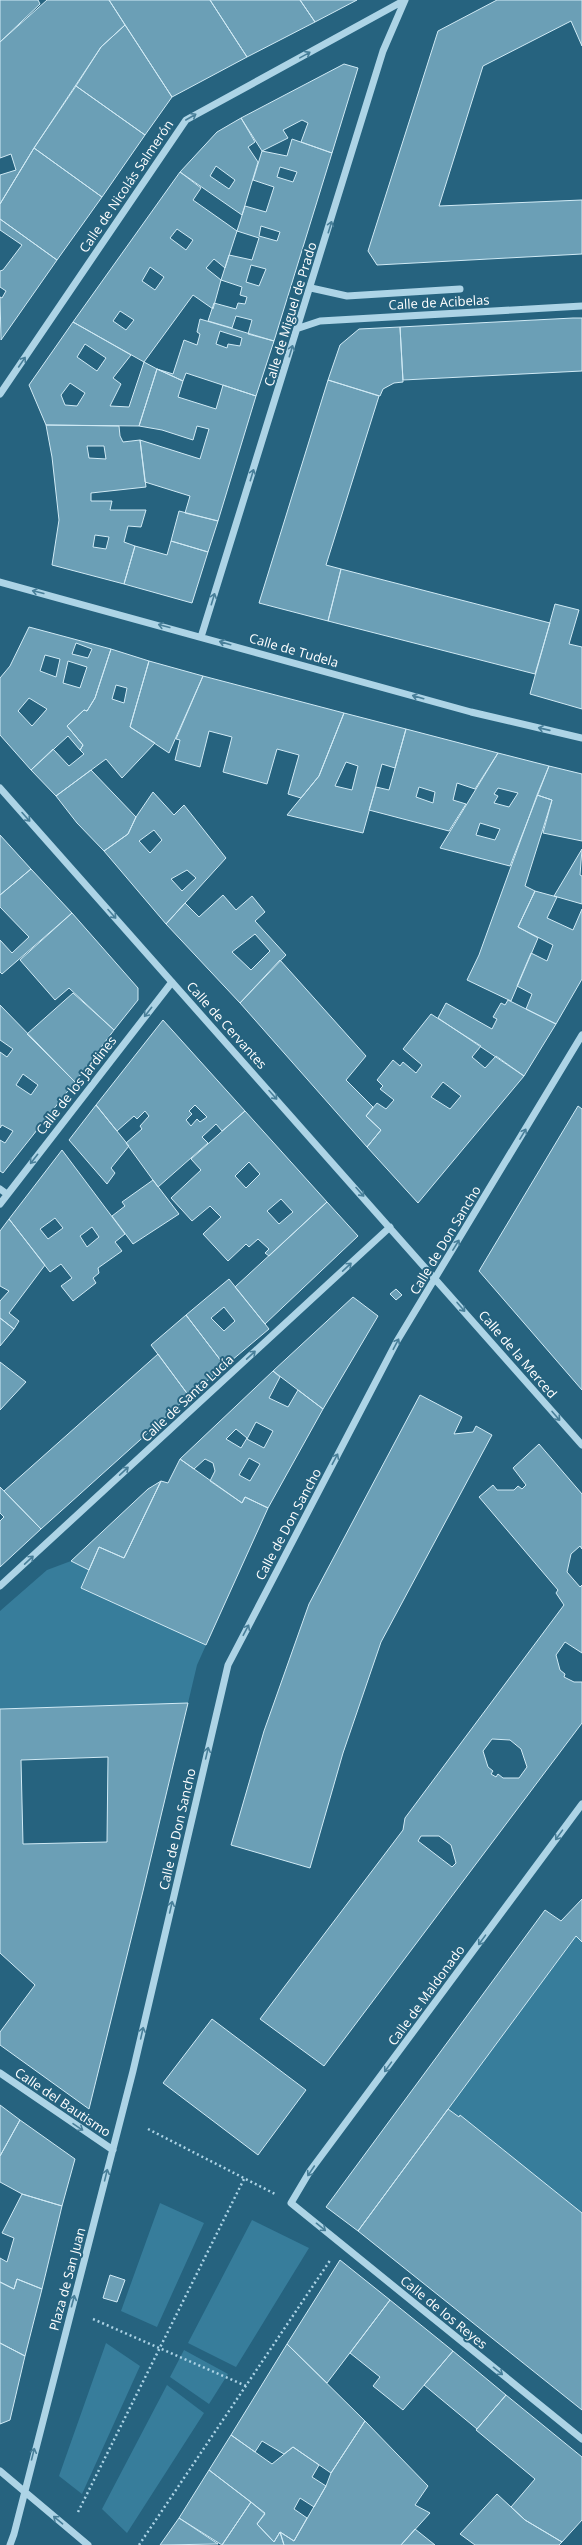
<svg xmlns="http://www.w3.org/2000/svg" width="582" height="2545" viewBox="0 0 582 2545" font-family="'Open Sans',sans-serif">
<style>
.green{fill:#377d9b}
.building{fill:#6b9fb6;stroke:#d0eaf5;fill-rule:evenodd}
.lines{fill:none;stroke-linecap:round;stroke-linejoin:round}
.path{stroke:#add4e6;stroke-width:2.5;stroke-dasharray:2 3;stroke-linecap:butt}
.minor{stroke:#add4e6;stroke-width:7}
.oneway{stroke:#487f99}
.labels{text-anchor:middle;dominant-baseline:central;stroke-width:4;stroke-linejoin:round;paint-order:stroke}
.street-label{font-size:13px;fill:#fff;stroke:#26637f}
</style>
<rect width="100%" height="100%" fill="#26637f"/>
<path class="green" d="M71,1561L89,1570L81,1588L206,1645L197,1665L188,1703L0,1709V1611L47,1570Z
M576,1936L582,1942V2213L461,2116L459,2117L448,2109Z
M160,2203L204,2223L157,2327L121,2311Z
M252,2220L309,2248L236,2367L188,2343Z
M106,2343L140,2366L82,2494L59,2476Z
M184,2350L228,2374L209,2404L170,2377Z
M167,2385L204,2413L127,2533L102,2509Z"/>
<path class="building" d="M0,0H38L40,4L0,42Z
M47,0H109L125,25L101,47L34,148L0,204V175L16,170L11,154L0,158V42Z
M109,0H210L247,57L172,97Z
M210,0H300L315,22L247,57Z
M300,0H357L315,22Z
M497,0H582V46L571,21L483,66L439,206L582,200V254L377,265L368,251L438,31Z
M125,25L172,97L145,135L76,86L101,47Z
M344,64L358,68L332,153L301,142L308,123L302,120L283,130L288,138L262,151L241,118Z
M76,86L145,135L102,197L34,148Z
M241,118L255,142L248,147L258,162L242,215L180,172L217,132ZM216,166L235,180L229,189L210,176Z
M292,139L332,153L274,341L248,334L252,320L236,316L232,328L208,321L214,303L236,309L238,303L245,304L247,297L240,295L242,287L221,280L229,255L252,260L259,238L237,231L245,206L266,212L274,187L253,180L262,151L287,156ZM280,167L297,172L293,182L277,177ZM261,226L280,232L277,241L259,236ZM251,265L266,269L259,286L246,282Z
M34,148L102,197L57,260L0,219V204Z
M180,172L201,188L193,200L237,231L225,268L214,259L206,268L221,280L213,309L193,295L144,362L73,322ZM177,229L193,240L186,250L170,238ZM150,267L164,277L155,290L142,281ZM120,311L134,320L126,330L113,321Z
M0,219L57,260L1,340L0,297L2,298L6,291L0,287V271L3,270L22,245L0,230Z
M573,318H582V371L403,380L400,327Z
M200,319L274,341L256,396L186,373L183,381L157,369L173,374L184,340L197,345L200,334L197,332ZM220,331L242,338L240,346L228,344L227,348L216,344Z
M73,322L131,355L113,378L121,384L110,406L129,407L144,362L157,369L139,426L46,425L29,385ZM85,344L106,358L97,371L77,357ZM70,383L85,393L77,406L65,405L61,395Z
M400,327L403,382L394,383L383,389L380,396L328,380L340,345L359,329Z
M157,369L183,381L178,397L216,409L223,385L256,396L218,521L185,513L190,496L145,482L140,440L200,459L209,429L197,426L193,440L162,430L139,426Z
M328,380L379,396L326,565L341,569L328,621L259,603Z
M46,425L119,426L120,436L123,442L140,440L146,487L91,493V501H112L110,510H146L141,527L128,526L124,542L135,546L124,584L52,565L59,520L52,457ZM87,446H104L106,459L89,458ZM95,535L109,537L106,549L93,547Z
M179,511L218,521L208,552L171,541Z
M171,541L208,552L192,603L124,584L135,546L167,555Z
M341,569L550,623L535,674L328,621Z
M555,604L579,610L569,644L582,647V709L530,694Z
M29,627L111,649L95,698L87,711L84,710L67,726L83,745L80,750L68,736L31,770L0,735V678L10,666ZM76,643L92,649L88,658L72,654ZM45,655L60,659L56,677L40,671ZM68,661L87,667L80,688L63,683ZM29,698L47,709L32,726L18,711Z
M111,649L149,661L130,727L155,743L122,778L106,759L56,796L31,770L53,749L69,766L84,754L80,750L83,745L67,726L84,710L87,711L95,698ZM116,685L127,688L124,703L112,699Z
M149,661L203,676L169,753L130,727Z
M203,676L344,713L319,776L301,798L288,794L299,755L277,749L267,784L223,772L232,737L209,731L200,767L175,760L180,740L176,739Z
M344,713L406,729L395,768L382,764L363,833L287,815L319,776ZM346,762L358,766L352,790L335,786Z
M406,729L498,753L475,789L457,783L453,800L466,804L449,831L369,810L376,787L389,790ZM419,787L435,792L433,803L416,797Z
M498,753L549,766L510,866L440,848ZM498,788L518,793L509,807L494,803L498,796L494,794ZM480,823L500,829L495,840L476,835Z
M549,766L582,774V841L543,833L552,800L537,795Z
M91,770L136,817L128,834L104,851L77,823L56,796Z
M153,792L174,815L184,805L226,858L166,924L104,851L128,834L136,817ZM154,830L162,840L150,853L139,841ZM187,870L196,878L182,891L171,879Z
M537,795L552,800L525,886L535,891L518,927L538,938L511,1001L467,980L479,955Z
M0,835L31,869L0,895Z
M582,849L580,875L582,876V904L554,896Z
M31,869L72,913L2,974L0,972V940L12,953L29,937L0,907V895Z
M535,891L557,897L547,918L573,930L582,909V979L556,1024L526,1009L532,994L517,986L531,953L547,961L553,945L518,927Z
M223,895L236,910L252,896L265,912L255,921L286,955L240,1003L166,924L185,903L199,917ZM255,934L270,951L251,970L232,952Z
M72,913L138,988V1000L114,1030L69,988L55,1000L20,960Z
M280,960L366,1056L346,1080L373,1107L366,1116L381,1130L367,1147L240,1003Z
M73,993L114,1030L75,1082L27,1034Z
M508,1000L556,1024L524,1076L438,1018L446,1003L492,1029L497,1019L493,1017L501,1003L505,1005Z
M0,1005L75,1082L3,1173L0,1171V1140L5,1143L13,1131L2,1125L0,1128V1052L7,1057L13,1049L0,1040ZM23,1074L38,1085L31,1095L16,1085Z
M431,1014L481,1046L472,1057L485,1068L496,1056L524,1076L418,1203L367,1147L381,1130L366,1116L377,1103L386,1109L394,1100L380,1089L383,1086L377,1080L393,1060L400,1066L403,1062L416,1073L422,1065L403,1049ZM443,1082L461,1096L450,1109L431,1097Z
M163,1020L245,1111L222,1131L216,1124L202,1137L208,1143L158,1187L126,1143L142,1129L140,1126L149,1116L145,1111L137,1119L134,1116L117,1131L96,1105ZM195,1105L207,1117L200,1122L197,1119L191,1126L186,1120L192,1114L189,1111Z
M96,1105L129,1146L111,1168L115,1173L107,1184L69,1140Z
M578,1106L582,1109V1390L479,1271Z
M245,1111L327,1202L269,1256L265,1253L269,1249L258,1239L249,1247L246,1244L228,1261L203,1234L221,1217L210,1206L192,1221L171,1198L201,1170L191,1159ZM249,1162L260,1174L246,1188L235,1176ZM281,1199L293,1212L279,1224L267,1211Z
M62,1150L125,1234L115,1242L122,1251L98,1268L99,1273L93,1278L96,1283L73,1301L61,1286L72,1278L61,1264L50,1272L9,1219ZM55,1218L63,1228L48,1239L40,1229ZM92,1227L99,1237L87,1247L80,1236Z
M153,1180L179,1214L133,1244L112,1216L125,1206L122,1202Z
M327,1202L358,1236L265,1324L235,1287Z
M9,1219L45,1265L9,1313L19,1321L14,1329L0,1318V1301L9,1291L0,1286V1231Z
M229,1279L269,1329L225,1366L186,1315ZM224,1307L235,1321L224,1331L211,1318Z
M396,1289L402,1295L396,1300L390,1294Z
M353,1297L378,1316L323,1409L273,1371Z
M186,1315L225,1366L189,1396L151,1345Z
M0,1318L14,1329L0,1346Z
M158,1354L189,1396L41,1529L4,1491Z
M0,1362L26,1382L0,1410Z
M273,1371L280,1377L269,1398L288,1407L298,1390L323,1409L268,1508L245,1497L242,1503L210,1481L215,1471L213,1463L205,1459L194,1469L180,1459ZM256,1422L273,1431L264,1448L247,1439ZM236,1429L247,1438L241,1448L226,1439ZM249,1458L260,1464L250,1481L239,1475Z
M420,1395L462,1417L454,1434L473,1432L476,1426L492,1435L381,1642L343,1753L310,1868L231,1845L264,1731L309,1604Z
M539,1444L582,1494V1549L580,1546L571,1554L567,1572L580,1587L582,1585V1653L565,1642L556,1655L560,1670L565,1674L564,1677L574,1682H582V1723L324,2066L260,2019L403,1830L405,1818L564,1605L556,1593L558,1590L479,1497L493,1485L497,1490H514L518,1486L522,1489L526,1485L513,1468ZM492,1739L510,1740L521,1749L527,1767L519,1778H503L498,1774L496,1777L491,1774L493,1771L488,1767L483,1751ZM421,1836H439L451,1845L456,1863L452,1867L418,1841Z
M180,1459L242,1503L245,1497L268,1508L206,1645L81,1588L99,1547L124,1558L161,1481L168,1483Z
M161,1481L124,1558L99,1547L89,1570L71,1561L148,1489Z
M0,1487L41,1529L0,1567V1521L4,1517L0,1513Z
M188,1703L143,1891L89,2109L0,2045V2032L35,1985L0,1953V1709ZM108,1757L107,1842L23,1844L21,1760Z
M582,1899V1942L576,1936L358,2231L326,2207L545,1910L561,1921Z
M212,2019L306,2090L258,2155L163,2083Z
M0,2105L20,2120L0,2156Z
M448,2109L459,2117L460,2115L582,2213V2410L358,2231Z
M20,2120L75,2159L62,2206L22,2194L0,2182V2156Z
M22,2194L62,2206L42,2289L17,2279L14,2289L0,2282V2258L7,2262L14,2238L2,2233Z
M340,2260L390,2300L327,2383L287,2344Z
M110,2275L125,2280L117,2302L103,2298Z
M17,2279L42,2289L25,2356L0,2343V2282L14,2289Z
M390,2300L453,2351L403,2410L373,2386L380,2377L350,2353Z
M0,2343L25,2356L10,2420L0,2424Z
M287,2344L365,2421L331,2473L293,2447L284,2454L262,2441L255,2452L231,2435Z
M453,2351L506,2395L477,2429L424,2385Z
M506,2395L582,2457V2520L562,2542L525,2520L511,2507L535,2479L476,2430Z
M365,2421L428,2486L415,2505L430,2513L401,2545H284L280,2532L294,2541L326,2486L331,2473Z
M231,2435L272,2464L293,2447L319,2465L312,2477L326,2486L314,2507L300,2498L294,2509L307,2518L294,2541L280,2532L274,2542L257,2524L265,2513L209,2470Z
M209,2470L251,2502L222,2545L179,2518Z
M497,2494L525,2520L562,2542L559,2545H475L460,2534Z
M251,2502L265,2514L257,2524L274,2542L280,2532L284,2545H222Z
M179,2518L218,2544L160,2545Z
M415,2529L435,2545H401Z"/>
<g class="lines">
<path class="path" d="M148,2129L275,2194
M93,2319L246,2386
M78,2512L244,2179
M139,2545L331,2259"/>
<path class="minor" d="M311,288L347,296L460,289
M299,328L320,321L582,306
M0,394L186,120L405,0
M0,582L471,712L582,738
M201,637L383,51L405,0
M0,788L582,1445
M0,1189L7,1194
M0,1204L172,982
M0,1586L390,1227
M582,1804L310,2171L291,2203L582,2439
M0,2073L113,2150
M0,2471L88,2545
M10,2545L14,2534L133,2071L228,1665L397,1341L582,1035"/>
</g>
<defs><path id="oneway-shaft" d="M-6 0H5M1.5-3L5.5 0L1.5 3" fill="none" stroke-width="1.6" stroke-linecap="round" stroke-linejoin="round"/></defs>
<g class="oneway">
<use href="#oneway-shaft" transform="translate(305 55) rotate(-29)"/>
<use href="#oneway-shaft" transform="translate(191 117) rotate(-30)"/>
<use href="#oneway-shaft" transform="translate(330 227) rotate(-73)"/>
<use href="#oneway-shaft" transform="translate(291 351) rotate(-73)"/>
<use href="#oneway-shaft" transform="translate(22 362) rotate(-56)"/>
<use href="#oneway-shaft" transform="translate(252 475) rotate(-73)"/>
<use href="#oneway-shaft" transform="translate(38 592) rotate(-166)"/>
<use href="#oneway-shaft" transform="translate(213 599) rotate(-73)"/>
<use href="#oneway-shaft" transform="translate(164 626) rotate(-165)"/>
<use href="#oneway-shaft" transform="translate(225 643) rotate(-164)"/>
<use href="#oneway-shaft" transform="translate(418 697) rotate(-164)"/>
<use href="#oneway-shaft" transform="translate(544 729) rotate(-167)"/>
<use href="#oneway-shaft" transform="translate(26 817) rotate(48)"/>
<use href="#oneway-shaft" transform="translate(112 914) rotate(48)"/>
<use href="#oneway-shaft" transform="translate(148 1012) rotate(128)"/>
<use href="#oneway-shaft" transform="translate(273 1095) rotate(48)"/>
<use href="#oneway-shaft" transform="translate(523 1134) rotate(-59)"/>
<use href="#oneway-shaft" transform="translate(34 1159) rotate(128)"/>
<use href="#oneway-shaft" transform="translate(360 1192) rotate(48)"/>
<use href="#oneway-shaft" transform="translate(456 1245) rotate(-58)"/>
<use href="#oneway-shaft" transform="translate(347 1267) rotate(-43)"/>
<use href="#oneway-shaft" transform="translate(461 1307) rotate(49)"/>
<use href="#oneway-shaft" transform="translate(396 1344) rotate(-62)"/>
<use href="#oneway-shaft" transform="translate(251 1355) rotate(-43)"/>
<use href="#oneway-shaft" transform="translate(556 1416) rotate(49)"/>
<use href="#oneway-shaft" transform="translate(335 1459) rotate(-62)"/>
<use href="#oneway-shaft" transform="translate(124 1471) rotate(-43)"/>
<use href="#oneway-shaft" transform="translate(29 1560) rotate(-43)"/>
<use href="#oneway-shaft" transform="translate(246 1630) rotate(-62)"/>
<use href="#oneway-shaft" transform="translate(207 1753) rotate(-77)"/>
<use href="#oneway-shaft" transform="translate(559 1835) rotate(126)"/>
<use href="#oneway-shaft" transform="translate(171 1907) rotate(-77)"/>
<use href="#oneway-shaft" transform="translate(482 1940) rotate(126)"/>
<use href="#oneway-shaft" transform="translate(142 2033) rotate(-77)"/>
<use href="#oneway-shaft" transform="translate(388 2067) rotate(126)"/>
<use href="#oneway-shaft" transform="translate(78 2127) rotate(34)"/>
<use href="#oneway-shaft" transform="translate(311 2171) rotate(124)"/>
<use href="#oneway-shaft" transform="translate(106 2175) rotate(-76)"/>
<use href="#oneway-shaft" transform="translate(321 2227) rotate(39)"/>
<use href="#oneway-shaft" transform="translate(73 2301) rotate(-75)"/>
<use href="#oneway-shaft" transform="translate(498 2371) rotate(39)"/>
<use href="#oneway-shaft" transform="translate(33 2454) rotate(-76)"/>
<use href="#oneway-shaft" transform="translate(58 2520) rotate(-140)"/>
</g>
<g class="labels">
<g class="street-label">
<text transform="translate(126 186) rotate(-56)">Calle de Nicolás Salmerón</text>
<text transform="translate(439 302) rotate(-3)">Calle de Acibelas</text>
<text transform="translate(290 314) rotate(-73)">Calle de Miguel de Prado</text>
<text transform="translate(294 650) rotate(16)">Calle de Tudela</text>
<text transform="translate(227 1025) rotate(48)">Calle de Cervantes</text>
<text transform="translate(76 1085) rotate(-52)">Calle de los Jardines</text>
<text transform="translate(445 1240) rotate(-59)">Calle de Don Sancho</text>
<text transform="translate(518 1354) rotate(49)">Calle de la Merced</text>
<text transform="translate(187 1398) rotate(-43)">Calle de Santa Lucía</text>
<text transform="translate(288 1524) rotate(-62)">Calle de Don Sancho</text>
<text transform="translate(177 1829) rotate(-77)">Calle de Don Sancho</text>
<text transform="translate(426 1995) rotate(-54)">Calle de Maldonado</text>
<text transform="translate(63 2102) rotate(34)">Calle del Bautismo</text>
<text transform="translate(67 2279) rotate(-75)">Plaza de San Juan</text>
<text transform="translate(444 2312) rotate(39)">Calle de los Reyes</text>
</g>
</g>
</svg>
